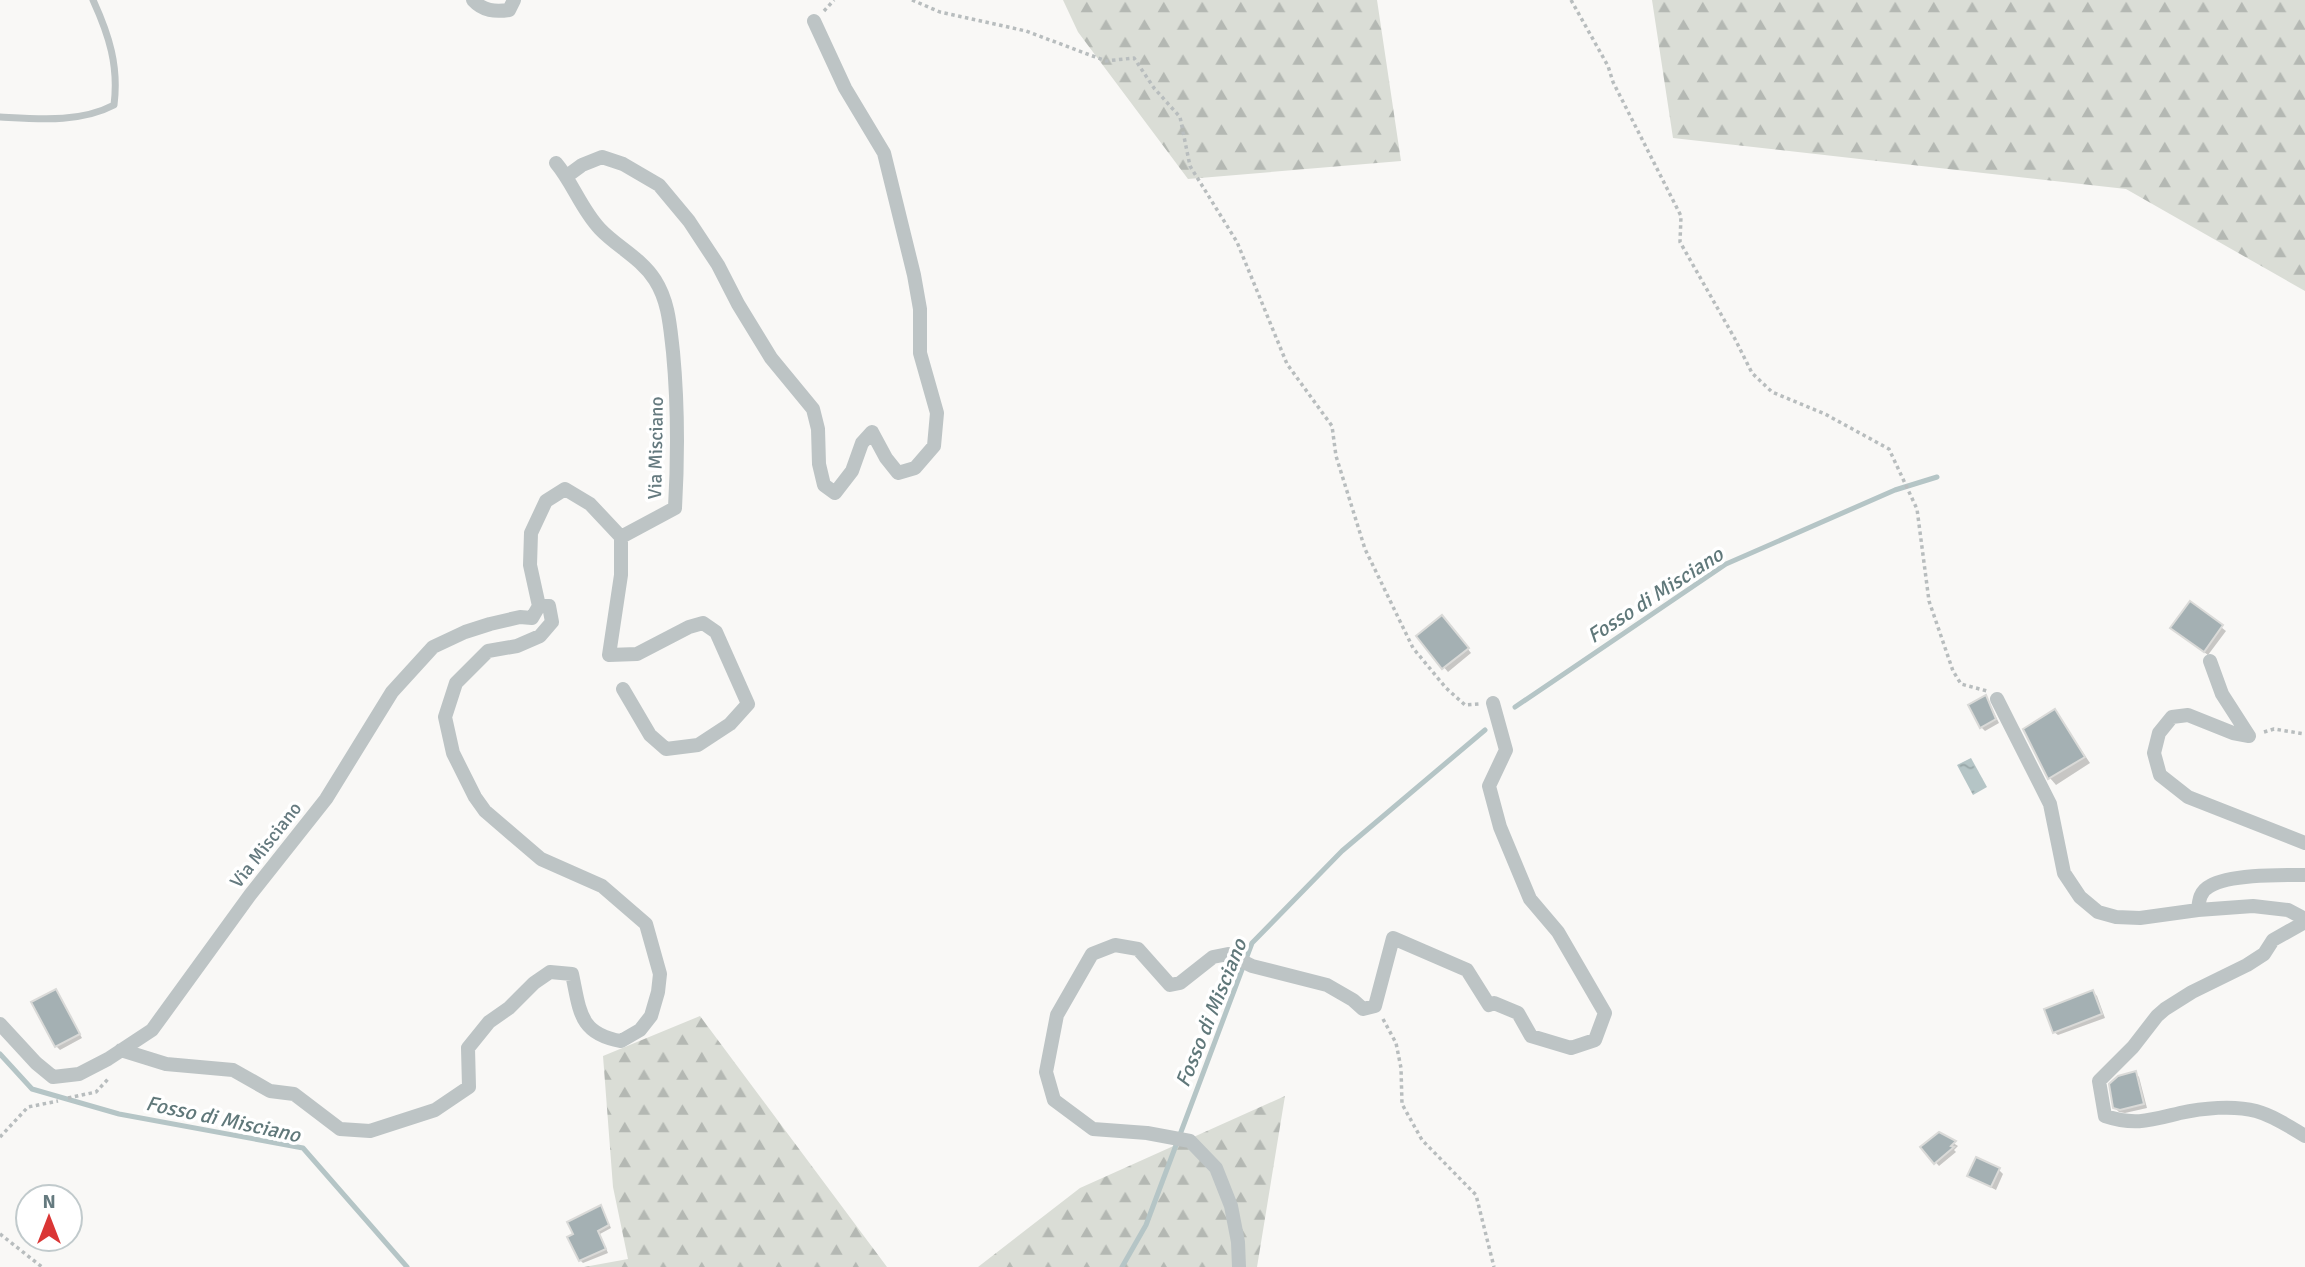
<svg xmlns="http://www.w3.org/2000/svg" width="2305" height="1267" viewBox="0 0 2305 1267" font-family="Signika,sans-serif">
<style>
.forest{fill:url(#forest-firs)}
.water{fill:url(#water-ripples)}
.shadow{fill:#0003}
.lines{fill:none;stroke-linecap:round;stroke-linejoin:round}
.stream{stroke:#b5c5c6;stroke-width:5}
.building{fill:#a4b0b3;stroke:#dadad8;stroke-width:2}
.path{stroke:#b8bdbe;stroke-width:3.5;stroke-dasharray:3.5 3.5;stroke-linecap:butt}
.service{stroke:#bdc4c5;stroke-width:7}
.minor{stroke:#bdc4c5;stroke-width:14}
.labels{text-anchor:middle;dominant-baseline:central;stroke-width:7;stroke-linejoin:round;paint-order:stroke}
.street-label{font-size:19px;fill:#657a7f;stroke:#fff}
.water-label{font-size:21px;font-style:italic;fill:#60787a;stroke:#fff}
</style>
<defs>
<pattern id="forest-firs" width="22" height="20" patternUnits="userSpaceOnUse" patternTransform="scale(1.75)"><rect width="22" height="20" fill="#daddd6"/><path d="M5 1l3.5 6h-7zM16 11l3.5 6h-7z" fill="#b4b8b3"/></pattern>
<pattern id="water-ripples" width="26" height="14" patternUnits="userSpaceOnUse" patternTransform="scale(1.75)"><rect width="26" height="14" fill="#b5c5c6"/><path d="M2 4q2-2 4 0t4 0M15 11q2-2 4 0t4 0" fill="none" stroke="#97a5a6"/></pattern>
</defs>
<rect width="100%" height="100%" fill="#f9f8f6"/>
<path class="forest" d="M1063,0H1377L1401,161L1188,179L1078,32Z
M1652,0H2305V291L2126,189L1673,138Z
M700,1016L887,1267H584L628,1259L613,1187L603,1056Z
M1285,1096L1257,1267H978L1080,1188Z"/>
<path class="water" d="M1971,758L1987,787L1973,795L1957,765Z"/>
<path class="shadow" d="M2190,603L2226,631L2208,655L2176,631Z
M1446,621L1471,653L1448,672L1418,636Z
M1986,697L1999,723L1985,731L1981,727Z
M2055,711L2090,763L2056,785L2050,778L2025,730Z
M56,991L82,1038L60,1050L56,1046Z
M2093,992L2097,996L2105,1018L2058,1035L2054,1032Z
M2135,1073L2139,1077L2147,1108L2125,1113L2119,1112L2115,1108Z
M1939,1134L1958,1146L1954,1150L1956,1152L1939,1166L1922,1147Z
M1999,1170L2003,1174L1996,1190L1969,1176Z
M601,1207L611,1228L600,1234L608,1253L583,1263L580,1260Z"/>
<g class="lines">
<path class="stream" d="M1515,707L1726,564L1895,490L1937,477
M0,1054L32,1089L119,1114L303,1148L407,1267
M1122,1267L1146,1225L1252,943L1342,851L1485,730"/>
</g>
<path class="building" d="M2190,601L2223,625L2204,652L2170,628Z
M1442,615L1469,648L1442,669L1416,636Z
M1986,695L1996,719L1980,728L1968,705Z
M2055,709L2085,757L2048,779L2023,729Z
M56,989L80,1034L55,1047L31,1002Z
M2093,990L2102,1014L2053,1033L2044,1009Z
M2136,1071L2144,1104L2120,1110L2113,1108L2109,1084L2118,1076Z
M1939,1132L1956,1141L1951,1146L1954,1147L1934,1164L1920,1147Z
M1976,1157L2000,1168L1991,1187L1967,1176Z
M601,1205L609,1225L598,1231L606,1249L579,1261L567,1237L573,1234L567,1222Z"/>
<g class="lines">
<path class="path" d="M912,0L940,12L1026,31L1106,61L1134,58L1154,88L1180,117L1190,166L1237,242L1287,364L1332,426L1336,456L1365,549L1413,648L1446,688L1465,705L1480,704
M1571,0L1608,66L1613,82L1681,216L1680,242L1735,339L1752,373L1772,392L1825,414L1889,449L1917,509L1929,601L1953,671L1961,684L1987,691
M824,11L834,0
M2264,732L2274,729L2305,734
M1383,1019L1396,1043L1401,1068L1402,1104L1422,1140L1476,1195L1494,1267
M68,1098L96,1092L109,1078
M0,1137L28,1107L58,1101
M0,1234L42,1267"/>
<path class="service" d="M0,117C38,119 80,123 114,105C119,66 109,35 93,0"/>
<path class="minor" d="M473,0C483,11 495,12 509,10L514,0
M567,176L582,165L602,157L623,164L659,185L689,221L718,265L738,304L771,358L813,409L818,429L819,464L824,485L835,493L852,471L862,443L872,432L886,458L898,473L915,468L934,446L937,413L920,353V309L914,275L884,153L845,88L814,21
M621,537V575L609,655L637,654L689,627L703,623L716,632L748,704L730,724L698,745L666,749L650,735L623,689
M2210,661L2222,694L2249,736
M1997,699L2050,804L2064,873L2080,897L2098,912L2116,917L2140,918L2198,910L2253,906L2288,910L2305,919
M2249,736L2233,733L2188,715L2172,717L2159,733L2154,753L2160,775L2188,797L2305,843
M2198,910C2199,900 2200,891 2210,886C2230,874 2281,875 2305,875
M2305,922L2273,940L2264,954L2247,965L2192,992L2165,1009L2157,1016L2133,1047L2099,1081L2105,1116C2135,1126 2151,1120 2180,1113C2202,1108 2234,1105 2256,1111C2274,1116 2290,1127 2305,1136
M0,1024L36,1063L53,1077L79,1074L108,1059L152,1030L250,895L326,799L392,692L433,647L465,632L490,624L520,617L532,618L539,606L530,565L531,533L546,501L565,489L590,504L621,537L675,508C678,456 678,405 673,352C670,327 669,302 655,280C641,258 617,247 600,229C581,209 573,183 556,163
M121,1050L166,1064L233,1070L270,1091L294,1094L340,1129L370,1131L435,1110L469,1087L468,1048L489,1022L509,1008L534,983L550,972L572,974C580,1011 579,1034 621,1041L640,1030L651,1016L658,992L660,974L646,924L602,886L541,859L485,811L475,797L453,753L445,717L456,683L488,651L517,646L540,636L552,622L549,606H539
M1239,1267L1238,1242L1231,1206L1216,1168L1190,1141L1147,1133L1093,1129L1054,1100L1046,1072L1057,1015L1092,954L1115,945L1138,949L1170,985L1180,983L1213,957L1228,954L1252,966L1327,985L1353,1000L1363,1009L1375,1006L1393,938L1467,970L1489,1005L1494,1003L1518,1013L1531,1036L1571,1048L1595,1040L1605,1013L1558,932L1530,899L1500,827L1489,786L1506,750L1493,703"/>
</g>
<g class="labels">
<g class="street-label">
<text transform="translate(656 448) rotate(-89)">Via Misciano</text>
<text transform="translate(266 845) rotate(-52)">Via Misciano</text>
</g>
<g class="water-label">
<text transform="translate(1655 595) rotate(-33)">Fosso di Misciano</text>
<text transform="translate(1211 1013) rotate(-68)">Fosso di Misciano</text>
<text transform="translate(223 1119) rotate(12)">Fosso di Misciano</text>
</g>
</g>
<g transform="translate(49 1218)"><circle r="33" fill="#ffffff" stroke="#c1cacc" stroke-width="2"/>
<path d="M0-5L12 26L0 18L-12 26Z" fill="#da3635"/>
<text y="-10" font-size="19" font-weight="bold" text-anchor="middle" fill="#657a7f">N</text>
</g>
</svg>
